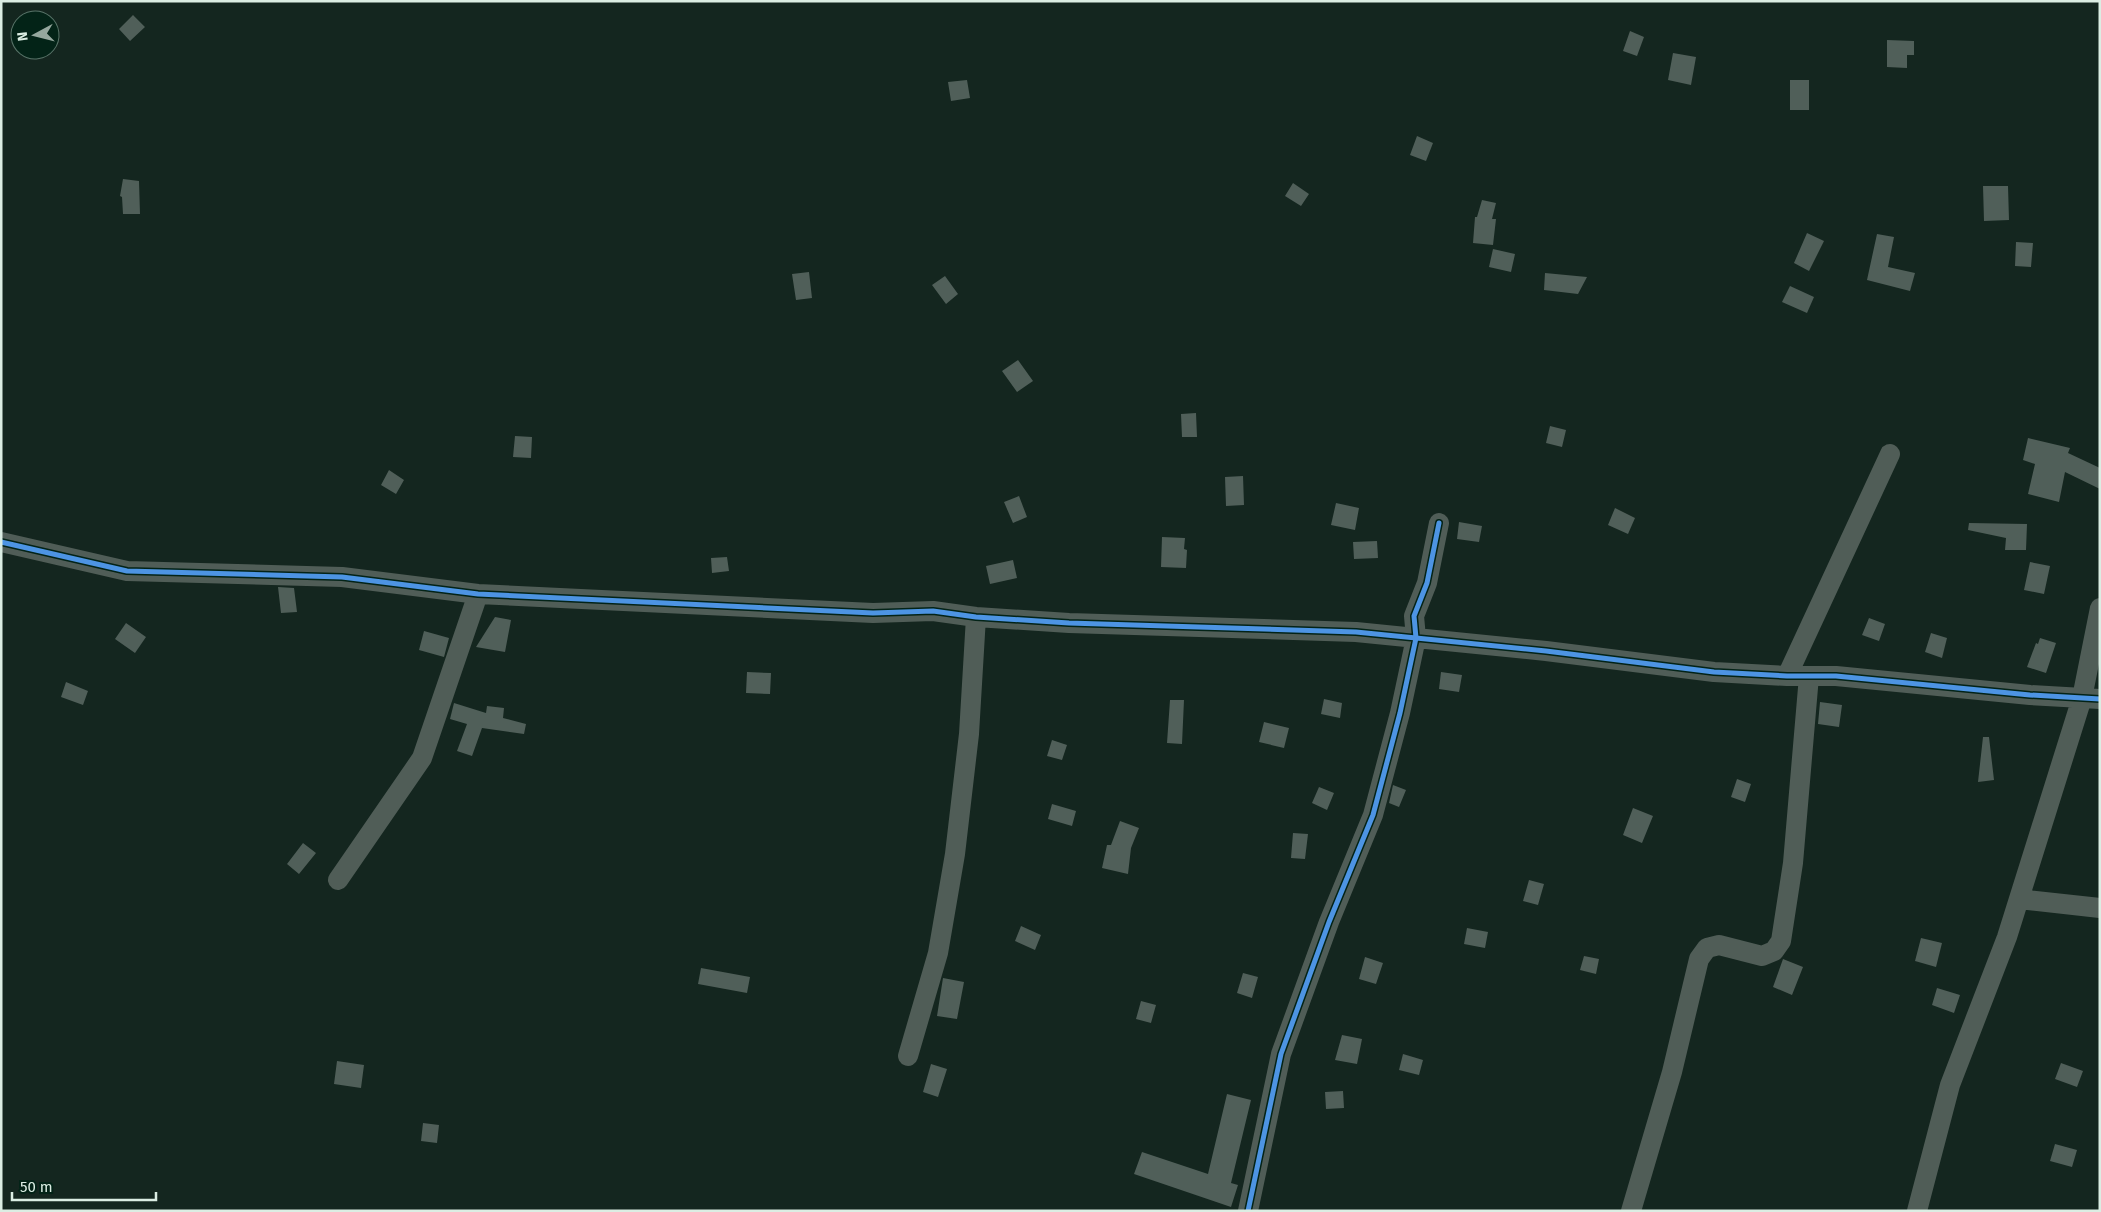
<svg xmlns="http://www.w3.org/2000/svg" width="2101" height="1212" viewBox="0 0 2101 1212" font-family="'Fira Sans',sans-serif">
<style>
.building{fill:#505f59}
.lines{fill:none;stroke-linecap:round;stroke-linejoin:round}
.minor{stroke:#505d57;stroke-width:20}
.cycleway-casing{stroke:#032317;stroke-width:8}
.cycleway{stroke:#4d94e3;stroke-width:5}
</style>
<rect width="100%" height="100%" fill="#14261f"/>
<path class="building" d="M133,15L145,27L130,41L119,29Z
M1630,31L1644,37L1637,56L1623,51Z
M1887,40L1914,41V55H1907V68L1887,67Z
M1673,53L1696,57L1691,85L1668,80Z
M967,80L970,98L951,101L948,82Z
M1790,80H1809V110H1790Z
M1417,136L1433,143L1426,161L1410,155Z
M123,179L139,181L140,214H123L122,197L120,196Z
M1293,183L1309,194L1301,206L1285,196Z
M1983,186H2008L2009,220L1984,221Z
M1482,200L1496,203L1492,219H1496L1493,245L1473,243L1475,217H1477Z
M1807,233L1824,241L1809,271L1794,263Z
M1877,234L1894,237L1888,267L1915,273L1910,291L1867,280Z
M2016,242L2033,243L2031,267L2015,266Z
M1493,249L1515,254L1511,272L1489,267Z
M809,272L812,298L796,300L792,274Z
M1545,273L1587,277L1578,294L1544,290Z
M945,276L958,294L946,304L932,285Z
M1790,286L1814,297L1807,313L1782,302Z
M1018,360L1033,381L1017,392L1002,371Z
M1196,413L1197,437H1182L1181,414Z
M1550,426L1566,430L1562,447L1546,443Z
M515,436L532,437L531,458L513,457Z
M2028,438L2070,448L2068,453L2100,468V489L2065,472L2059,502L2028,494L2035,464L2023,460Z
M389,470L404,480L396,494L381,485Z
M1243,476L1244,505L1226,506L1225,477Z
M1019,496L1027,517L1013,523L1004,502Z
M1336,503L1359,508L1355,530L1331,525Z
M1615,508L1635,518L1628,534L1608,525Z
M1459,522L1482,526L1479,542L1457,539Z
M1969,523L2027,524L2026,550H2005L2006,538L1968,530Z
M1162,537L1185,538L1184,549L1187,550L1186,568L1161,567Z
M1377,541L1378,558L1354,559L1353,542Z
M727,557L729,571L712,573L711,558Z
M1013,560L1017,578L990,584L986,566Z
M2030,562L2050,566L2044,594L2024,590Z
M278,587L294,588L297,612L281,613Z
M495,617L511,620L505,652L476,647Z
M1869,618L1885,624L1879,641L1862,635Z
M126,623L146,637L135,653L115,639Z
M424,631L449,638L444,657L419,650Z
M1931,633L1947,638L1942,658L1925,652Z
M2040,638L2056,643L2046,673L2027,667L2036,643L2038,644Z
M747,672L771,673L770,694L746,693Z
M1441,672L1462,675L1459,692L1439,689Z
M66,682L88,691L83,705L61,697Z
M1324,699L1342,703L1340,718L1321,714Z
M1170,700H1184L1182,744L1167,743Z
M1820,702L1842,705L1839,727L1818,724Z
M454,703L486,713L487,706L504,708L503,718L526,724L524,734L482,728L472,756L457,751L467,724L450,719Z
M1264,722L1289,728L1284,748L1259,742Z
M1983,737H1989L1994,780L1978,782Z
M1052,740L1067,745L1062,760L1047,756Z
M1737,779L1751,784L1745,802L1731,797Z
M1393,785L1406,790L1399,807L1389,803Z
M1319,787L1334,793L1327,810L1312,803Z
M1052,804L1076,811L1072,826L1048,819Z
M1633,808L1653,816L1642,843L1623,835Z
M1120,821L1139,828L1131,848L1128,874L1102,868L1107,845H1111Z
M1293,833L1308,834L1305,859L1291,858Z
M303,843L316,853L299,874L287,864Z
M1529,880L1544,884L1538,905L1523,901Z
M1021,926L1041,935L1035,950L1015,941Z
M1467,928L1488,932L1485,948L1464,944Z
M1921,938L1942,943L1936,967L1915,961Z
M1584,956L1599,959L1596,974L1580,970Z
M1365,957L1383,963L1376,984L1359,979Z
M1783,959L1803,967L1792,995L1773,987Z
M701,968L750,977L747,993L698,984Z
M1243,973L1258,977L1252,998L1237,993Z
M943,978L964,982L957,1019L937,1016Z
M1937,988L1960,995L1954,1013L1932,1005Z
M1141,1001L1156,1005L1151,1023L1136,1019Z
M1342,1035L1362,1039L1357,1064L1335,1060Z
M1403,1054L1423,1060L1419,1075L1399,1070Z
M337,1061L364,1065L361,1088L334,1084Z
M2061,1063L2083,1071L2077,1087L2055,1079Z
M931,1064L947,1069L938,1097L923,1092Z
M1343,1091L1344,1108L1326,1109L1325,1092Z
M1227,1094L1251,1100L1231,1183L1238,1185L1231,1207L1134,1174L1142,1152L1208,1174Z
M423,1123L439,1125L437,1143L421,1141Z
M2055,1144L2077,1150L2072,1167L2050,1161Z"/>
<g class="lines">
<path class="minor" d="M1,542L127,571L342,577L478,594L873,613L933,611L976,617L1069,623L1356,632L1546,651L1714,672L1787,676H1836L2030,695L2100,699
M1787,676L1890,454
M338,880L422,758L478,594
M2019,899L2100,908
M908,1056L938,953L955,854L969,734L976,617
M1248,1211L1281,1054L1329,922L1373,815L1400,713L1416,638L1414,616L1427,583L1439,523
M1631,1211L1672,1072L1699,959L1707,948L1719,945L1762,956L1774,951L1781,941L1793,863L1809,676
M1917,1211L1950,1085L2007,937L2082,698L2100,608"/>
<defs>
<path id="cycleway" d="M1,542L127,571L342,577L478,594L873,613L933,611L976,617L1069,623L1356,632L1546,651L1714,672L1787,676H1836L2030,695L2100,699
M1248,1211L1281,1054L1329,922L1373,815L1400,713L1416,638L1414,616L1427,583L1439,523"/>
</defs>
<use href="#cycleway" class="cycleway-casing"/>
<use href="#cycleway" class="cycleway"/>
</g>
<rect width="2101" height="1212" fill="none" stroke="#dbede3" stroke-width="5"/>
<g transform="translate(35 35) rotate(263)"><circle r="24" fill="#032317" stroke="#597469"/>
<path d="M0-4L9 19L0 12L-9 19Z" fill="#95a79e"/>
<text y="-8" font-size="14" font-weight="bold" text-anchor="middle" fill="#dbede3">N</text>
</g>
<path d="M12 1192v8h144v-8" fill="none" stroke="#dbede3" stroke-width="2.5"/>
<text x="20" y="1192" font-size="15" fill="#dbede3" stroke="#032317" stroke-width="4" paint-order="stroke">50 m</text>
</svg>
